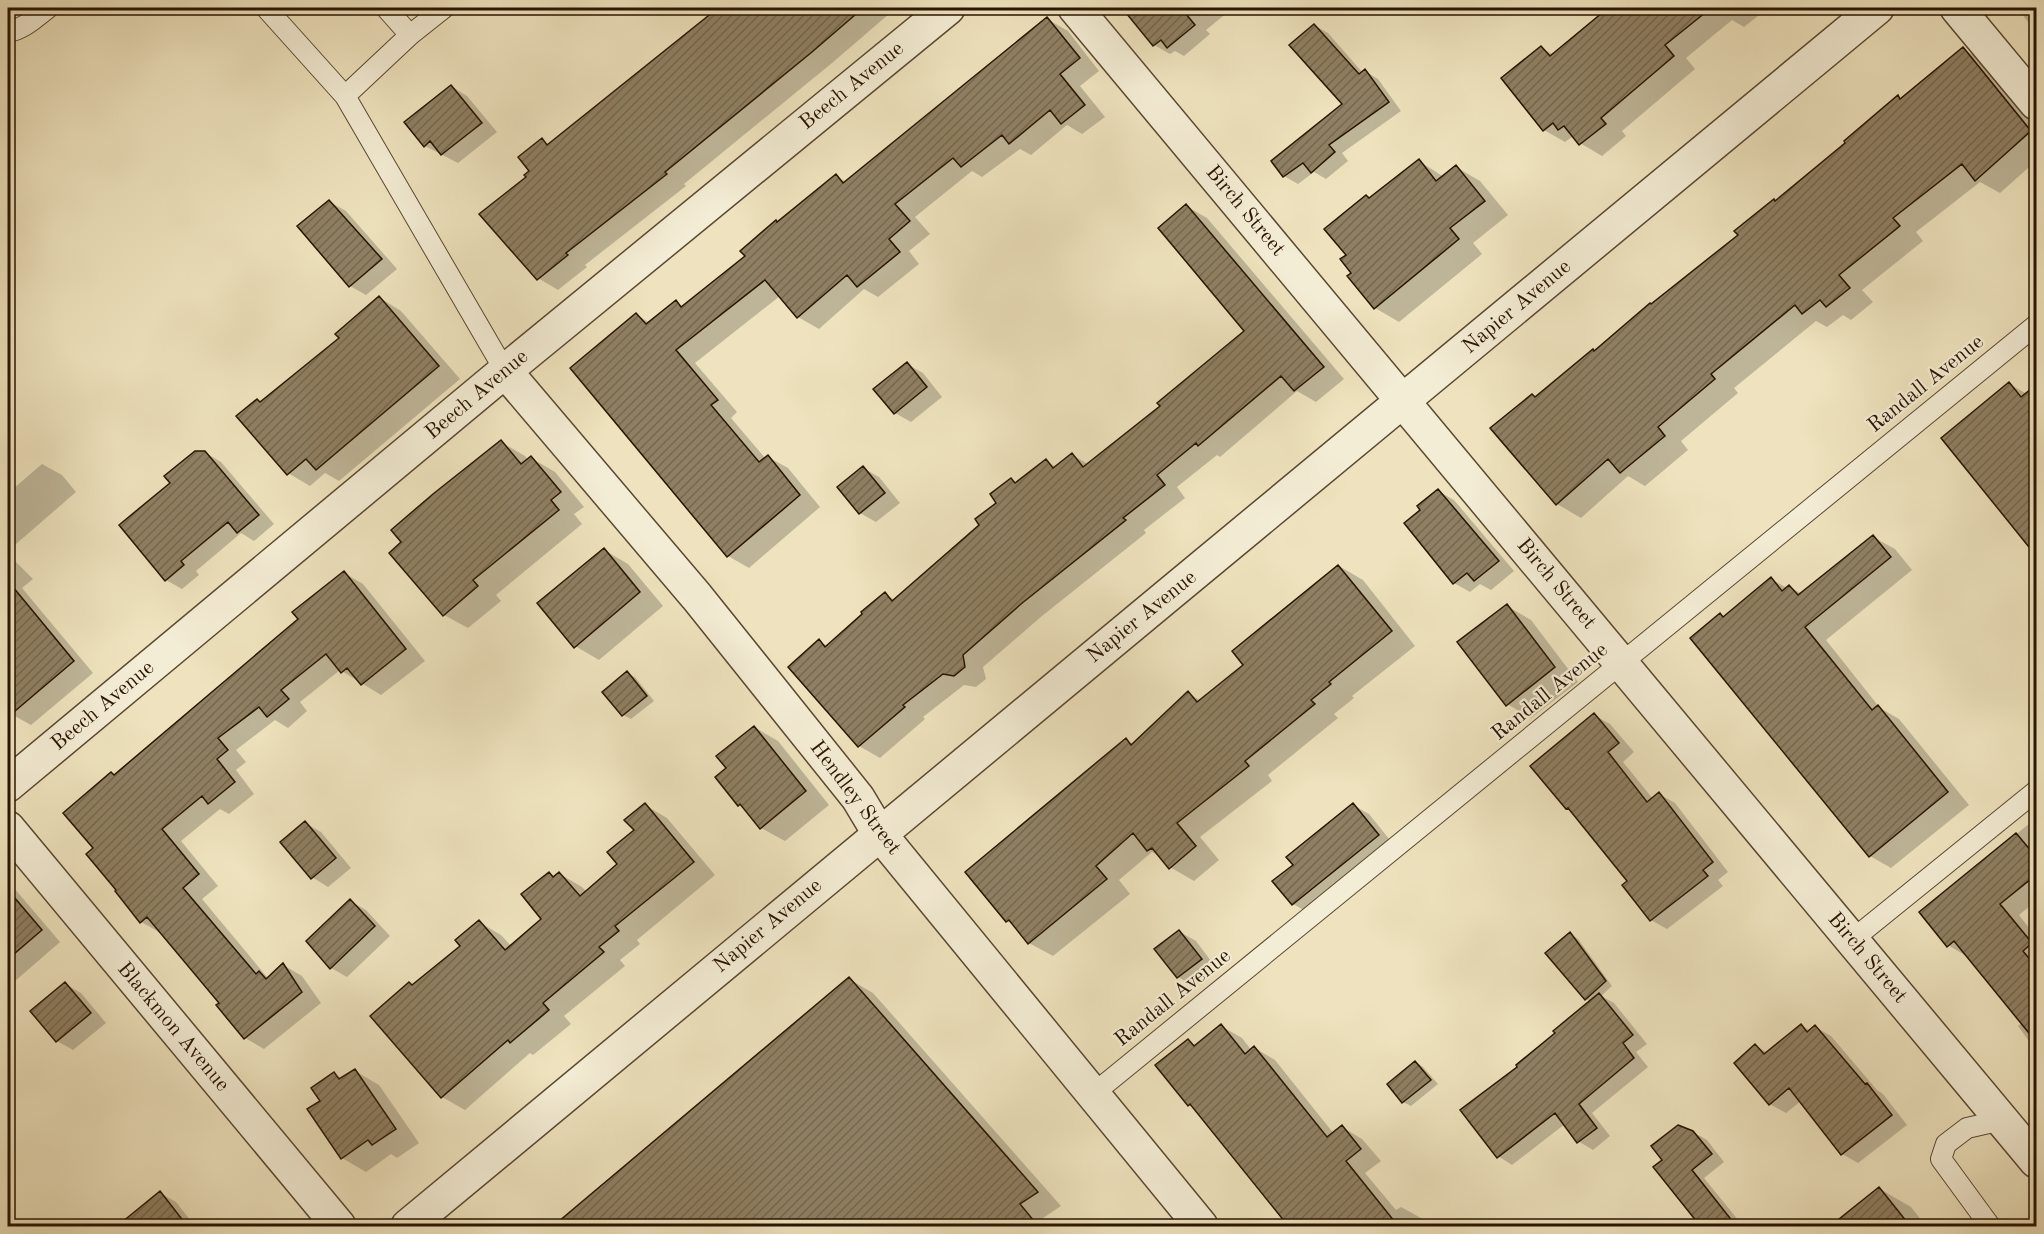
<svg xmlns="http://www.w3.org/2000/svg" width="2044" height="1234" viewBox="0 0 2044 1234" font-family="'Old Standard TT',serif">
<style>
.shadow{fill:#0003}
.building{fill:url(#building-hatch);stroke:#281400;stroke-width:1.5}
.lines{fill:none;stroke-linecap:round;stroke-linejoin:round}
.service-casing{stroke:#5a4830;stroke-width:22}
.minor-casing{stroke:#5a4830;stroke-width:36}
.tertiary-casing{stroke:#5a4830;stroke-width:36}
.service{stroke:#f4edd5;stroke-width:20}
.minor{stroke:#f4edd5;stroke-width:33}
.tertiary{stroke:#f4edd5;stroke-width:33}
.labels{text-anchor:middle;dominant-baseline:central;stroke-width:4.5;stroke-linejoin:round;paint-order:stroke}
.street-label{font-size:21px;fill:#281400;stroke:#f4edd5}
</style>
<defs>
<pattern id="building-hatch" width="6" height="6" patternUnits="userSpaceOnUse" patternTransform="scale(1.5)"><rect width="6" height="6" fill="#8f8063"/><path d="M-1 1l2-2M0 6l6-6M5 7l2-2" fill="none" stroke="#75684f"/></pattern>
</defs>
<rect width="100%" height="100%" fill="#eee3be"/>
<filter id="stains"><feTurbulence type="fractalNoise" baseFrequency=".00333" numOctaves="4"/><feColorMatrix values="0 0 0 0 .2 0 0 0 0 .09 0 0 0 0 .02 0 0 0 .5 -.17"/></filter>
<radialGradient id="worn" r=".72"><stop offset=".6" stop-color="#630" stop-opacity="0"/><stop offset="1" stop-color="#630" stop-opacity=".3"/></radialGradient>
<path class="shadow" d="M719,8H896L832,63L684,184L686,186L585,265L587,267L558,290L538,278L528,177L542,140L550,145Z
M1124,8H1233L1206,30L1210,34L1184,56L1175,51L1170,54L1154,45Z
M1611,8H1642L1645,9L1649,8H1768L1744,27L1732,20L1686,58L1695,69L1622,131L1626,136L1602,156L1580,143L1572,137L1565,142L1544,130L1541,48L1554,55Z
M2019,8H2036V32L2018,9Z
M1047,19L1068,31L1099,71L1080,86L1105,117L1082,134L1067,125L1031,155L1020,149L982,177L972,171L915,217L930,234L909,251L919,264L878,297L864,289L819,329L798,317L780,296L695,363L737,412L731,418L765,458L768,457L788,468L820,507L749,568L728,556L637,315L650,323L676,302L684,307L747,257L778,223L836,176L846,182Z
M1314,25L1328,33L1363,73L1365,71L1378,79L1401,111L1342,153L1348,161L1326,179L1314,172L1298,184L1284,176L1344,104Z
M2036,40V53L2030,45Z
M1963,49L1987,63L2036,124V161L2000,193L1980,182L1916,232L1923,241L1862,290L1873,302L1851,320L1843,315L1827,327L1816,321L1734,388L1738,393L1681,441L1688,450L1645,486L1628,476L1581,518L1557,504L1492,428L1536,398L1595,352L1740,235L1898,97L1902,99Z
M451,86L467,96L497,132L458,163L425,146Z
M1419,161L1444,177L1456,167L1480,181L1508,215L1473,243L1482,254L1399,322L1375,308L1353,273L1348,255L1371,199Z
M330,202L346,211L397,269L366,295L350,286Z
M1186,206L1207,218L1344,379L1316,402L1297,391L1220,457L1217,455L1177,487L1185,498L1144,530L1146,533L1042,616L983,667L986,679L976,687L964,685L923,717L925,719L880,758L859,746L790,667L819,641L828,646L885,594L895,600L981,525L998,503L1011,480L1017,483L1046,461L1056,467L1072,455L1088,464L1162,407L1247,331Z
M380,298L401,311L460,379L339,481L325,473L310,486L288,473L261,403L341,338Z
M907,364L923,373L942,397L911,422L895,413Z
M2009,384L2027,394L2036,554Z
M501,442L525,456L528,460L531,458L555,472L584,507L574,514L582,524L496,595L501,601L468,628L444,615Z
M204,452L221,462L274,524L254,541L241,533L196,571L199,575L182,589L166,580L172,483Z
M42,464L62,475L76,492L8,551V487L9,485L14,488Z
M863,468L879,477L900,503L876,522L860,513L839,487Z
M1438,491L1454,500L1514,571L1491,590L1480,584L1470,592L1454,583L1422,510Z
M1873,537L1895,549L1912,570L1826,640L1880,708L1899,719L1969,805L1891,868L1870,856L1720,615L1724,617L1771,579L1787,588L1790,587L1802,594Z
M604,550L628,564L663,606L599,660L575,646Z
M8,554L33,579L22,588L93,673L31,725L11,714L8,710Z
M1339,566L1363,580L1415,646L1352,696L1354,698L1334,714L1338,718L1268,775L1272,781L1200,837L1219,860L1194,881L1170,867L1161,857L1152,852L1119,880L1130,894L1053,956L1029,943L1016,926L1007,921L967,872L1126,740L1133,744L1188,693L1201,701L1246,665Z
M344,573L363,584L425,661L381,695L340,670L300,702L307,711L288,728L275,720L236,750L246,762L236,770L254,794L229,814L220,809L181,841L218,886L202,899L267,977L269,978L283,965L302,976L321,1003L264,1049L245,1038L221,1003L161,933L141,922L95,848L111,773L115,775L300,620Z
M1507,606L1531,620L1578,682L1531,718L1507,704Z
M627,673L635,677L654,701L631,719L623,715Z
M1594,715L1610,724L1634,752L1623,762L1653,799L1659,794L1675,803L1728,872L1718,880L1723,886L1667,929L1651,920L1630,881L1573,811L1567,808Z
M754,727L778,741L829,805L785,841L761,828L746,809L739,805L728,768Z
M645,805L667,818L715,875L637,940L640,944L620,960L625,966L564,1016L571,1024L533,1055L530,1053L465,1110L442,1097L372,1016L414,986L462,946L479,922L501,935L512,947L543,919L550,874L556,877L560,874L582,887L587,892L619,864L636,831Z
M1353,805L1369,814L1394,845L1309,913L1293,904L1295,865Z
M2036,818V901L2019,915L2036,937V1051L2018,1026L2022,1023L1968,957L1948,945L1921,912Z
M305,823L321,832L351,868L328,887L312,877Z
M8,881L60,942L15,981L8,976Z
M350,901L366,910L390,936L347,977L331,968Z
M1180,932L1196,941L1217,969L1194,986L1178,977Z
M1570,934L1578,939L1612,986L1601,996L1614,1003L1647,1044L1636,1052L1648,1067L1592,1113L1610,1136L1593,1150L1578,1141L1565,1124L1512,1165L1498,1156L1519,1067L1591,1002L1586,999Z
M849,979L873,993L1061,1206L1043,1218L1050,1226H554Z
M65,984L81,993L106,1023L73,1050L57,1041Z
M1801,1025L1811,1031L1815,1027L1831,1036L1877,1090L1883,1094L1907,1125L1858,1163L1842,1154L1801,1101L1786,1113L1770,1104L1736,1063L1756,1046L1768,1053Z
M1221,1026L1242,1038L1252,1051L1255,1048L1275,1060L1334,1134L1342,1127L1362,1139L1381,1161L1365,1173L1396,1210L1401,1207L1421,1218L1428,1226H1292L1196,1108L1189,1105L1188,1041L1197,1046Z
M1416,1062L1423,1067L1438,1084L1411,1106L1403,1102Z
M355,1071L379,1085L419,1143L397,1158L391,1154L366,1172L342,1158L322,1101L334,1074L343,1079Z
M1693,1132L1707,1140L1724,1162L1704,1178L1743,1226H1699L1701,1225L1664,1160Z
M1880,1189L1911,1207L1926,1226H1831Z
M160,1193L176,1202L195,1226H118Z"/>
<path class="building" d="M718,8H863L812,52L665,172L667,174L566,253L568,255L537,280L479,214L526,177L524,175L529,171L518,157L542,138L547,145Z
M1122,8H1181L1195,25L1167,48L1161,40L1153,46Z
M1608,8H1711L1665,45L1674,56L1601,118L1606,124L1579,145L1564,126L1558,130L1553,123L1543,131L1501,78L1541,46L1550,56Z
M1047,17L1080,58L1060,74L1085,105L1061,124L1050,110L1009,144L1002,135L961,167L953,158L895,204L910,221L889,239L900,252L857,287L847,275L797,318L765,280L676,350L718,400L711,405L759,462L768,455L800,495L727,557L570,368L636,313L646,324L676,300L681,307L745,256L740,251L776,220L777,222L836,174L843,183Z
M1314,24L1359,74L1365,69L1389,102L1329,145L1335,152L1311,173L1303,163L1283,177L1271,161L1342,104L1289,45Z
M1963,47L2031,131L1975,181L1962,164L1893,218L1900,226L1839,275L1850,288L1826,307L1820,300L1802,314L1795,305L1711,374L1715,379L1658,427L1665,436L1620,473L1608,459L1556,505L1490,428L1532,394L1535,397L1593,349L1594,351L1650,303L1651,304L1738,235L1734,231L1774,199L1775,201L1845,143L1844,141L1898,95L1900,99Z
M451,85L482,123L441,155L430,141L424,147L404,122Z
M1419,159L1436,181L1456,165L1485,201L1450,228L1459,239L1374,309L1347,276L1351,273L1340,259L1346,255L1324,229L1366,195L1369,198Z
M329,200L382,259L349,287L297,226Z
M1186,204L1324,367L1294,391L1281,376L1198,446L1196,443L1157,475L1165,485L1123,518L1126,520L1021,604L963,655L965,667L954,676L943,674L903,705L905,707L858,747L788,667L819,639L825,647L862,614L861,612L885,592L892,601L979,525L975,519L996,503L990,494L1011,478L1015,483L1046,459L1053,468L1072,453L1083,467L1160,406L1157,403L1244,331L1158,228Z
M379,296L439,366L316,470L306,459L287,475L236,416L257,399L260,402L339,338L335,334Z
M907,362L927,387L894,414L873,389Z
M2009,382L2021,397L2037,384V557L1941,438Z
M501,440L521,464L531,456L561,492L551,500L559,510L473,580L478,586L443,616L389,553L401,542L391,530L433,494Z
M195,451H205L259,515L237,533L228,522L181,561L184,565L165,581L119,525L170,483L164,476Z
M863,466L885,493L859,514L837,487Z
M1438,489L1499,561L1474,581L1467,573L1453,584L1404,523L1420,510L1417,506Z
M1873,535L1891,557L1805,627L1872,710L1878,705L1948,792L1869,857L1690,638L1720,613L1723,617L1771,577L1782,591L1789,585L1798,595Z
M604,548L640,592L574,648L537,603Z
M1338,565L1392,631L1329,682L1331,684L1311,700L1315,704L1245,761L1249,766L1177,823L1196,846L1169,869L1152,848L1147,851L1133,833L1096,866L1107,879L1028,944L1009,920L1006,922L965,872L1126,738L1131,745L1188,691L1197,702L1243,665L1232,651Z
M344,571L406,649L361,685L347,668L341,673L326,654L281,690L289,699L267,717L259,707L218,738L228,750L217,759L235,782L208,804L202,796L162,829L199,874L183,888L256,974L259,971L266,979L283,963L302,992L244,1039L216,1005L219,1003L147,917L140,923L115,891L116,890L86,854L93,848L63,813L111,772L114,775L298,619L292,612Z
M8,581L74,661L8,717Z
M1507,604L1555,667L1506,706L1457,642Z
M627,671L647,696L622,716L602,692Z
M1594,713L1619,743L1608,752L1647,802L1659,792L1713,862L1703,870L1708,876L1650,921L1622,885L1627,881L1568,808L1566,809L1530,766Z
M754,726L806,791L760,829L740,804L738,806L715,777L726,768L716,756Z
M645,803L694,862L615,926L619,931L599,947L604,952L543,1003L549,1010L510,1043L508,1040L441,1098L370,1016L409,982L412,985L460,946L455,940L479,920L505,950L541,919L521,894L549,872L553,877L559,872L580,896L617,864L607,852L634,830L624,820Z
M1353,803L1379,835L1292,905L1272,881L1293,865L1286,857Z
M305,821L336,858L311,879L280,842Z
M2016,833L2037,858V874L2000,904L2032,943L2023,951L2037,968V1043L1954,941L1947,947L1919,912Z
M8,890L42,930L8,959Z
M350,899L375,926L330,969L306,941Z
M1179,930L1202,959L1177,978L1154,949Z
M1570,932L1606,981L1585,1000L1545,953Z
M849,977L1038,1192L1020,1204L1039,1227H552Z
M65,982L91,1013L56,1042L30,1011Z
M1599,993L1633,1035L1623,1043L1634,1058L1579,1104L1597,1128L1577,1143L1555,1113L1497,1158L1460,1110L1517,1067L1516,1065L1555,1033L1553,1031Z
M1221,1024L1245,1054L1254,1046L1327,1137L1342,1125L1361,1149L1346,1161L1399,1227H1289L1190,1104L1188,1106L1155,1065L1188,1039L1194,1046Z
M1801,1024L1807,1032L1815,1025L1865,1084L1867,1083L1892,1115L1841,1155L1789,1088L1769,1105L1734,1063L1755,1044L1764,1054Z
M1415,1061L1431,1080L1402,1103L1387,1084Z
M355,1069L396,1129L372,1145L368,1140L341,1159L307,1109L320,1101L311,1088L334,1072L339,1079Z
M1678,1125L1693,1131L1712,1154L1692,1170L1737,1227H1701L1653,1167L1662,1160L1651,1146Z
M1879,1187L1911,1227H1829Z
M160,1191L188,1227H116Z"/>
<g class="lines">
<defs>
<path id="service" d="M266,8L345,96L505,371
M386,8L410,35
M8,32C24,29 35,18 48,8
M345,96L410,35L444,8
M1852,940L2036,791
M1093,1094L2036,325
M1990,1226L1941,1159L1946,1144L1967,1128L2002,1120"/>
<path id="minor" d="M1075,8L2036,1161
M1957,8L2036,103
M505,371L697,597L858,798L879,833L1201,1226
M8,785L505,371L948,8
M8,828L339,1226"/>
<path id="tertiary" d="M408,1226C896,819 1388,414 1877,8"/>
</defs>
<use href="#service" class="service-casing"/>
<use href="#minor" class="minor-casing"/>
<use href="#tertiary" class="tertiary-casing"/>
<use href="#service" class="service"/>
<use href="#minor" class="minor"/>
<use href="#tertiary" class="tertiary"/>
</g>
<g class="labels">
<g class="street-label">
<text transform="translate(852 86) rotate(-39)">Beech Avenue</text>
<text transform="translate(1245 211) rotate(50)">Birch Street</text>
<text transform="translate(1517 307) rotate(-40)">Napier Avenue</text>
<text transform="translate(1926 384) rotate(-39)">Randall Avenue</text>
<text transform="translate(477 395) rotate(-40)">Beech Avenue</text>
<text transform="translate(1556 584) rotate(50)">Birch Street</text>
<text transform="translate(1142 617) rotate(-39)">Napier Avenue</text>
<text transform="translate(1550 692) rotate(-39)">Randall Avenue</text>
<text transform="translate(103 706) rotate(-40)">Beech Avenue</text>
<text transform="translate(855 798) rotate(53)">Hendley Street</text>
<text transform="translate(768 926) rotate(-40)">Napier Avenue</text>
<text transform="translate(1867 958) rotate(50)">Birch Street</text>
<text transform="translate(1173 998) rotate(-39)">Randall Avenue</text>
<text transform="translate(173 1027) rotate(50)">Blackmon Avenue</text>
</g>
</g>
<rect width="2044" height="1234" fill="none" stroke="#eee3be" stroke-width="30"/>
<rect x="9" y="9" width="2026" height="1216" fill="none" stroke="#281400" stroke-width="3"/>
<rect x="15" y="15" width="2014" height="1204" fill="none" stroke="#281400" stroke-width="1.5"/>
<rect width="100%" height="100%" filter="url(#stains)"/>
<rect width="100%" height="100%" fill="url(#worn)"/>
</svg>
